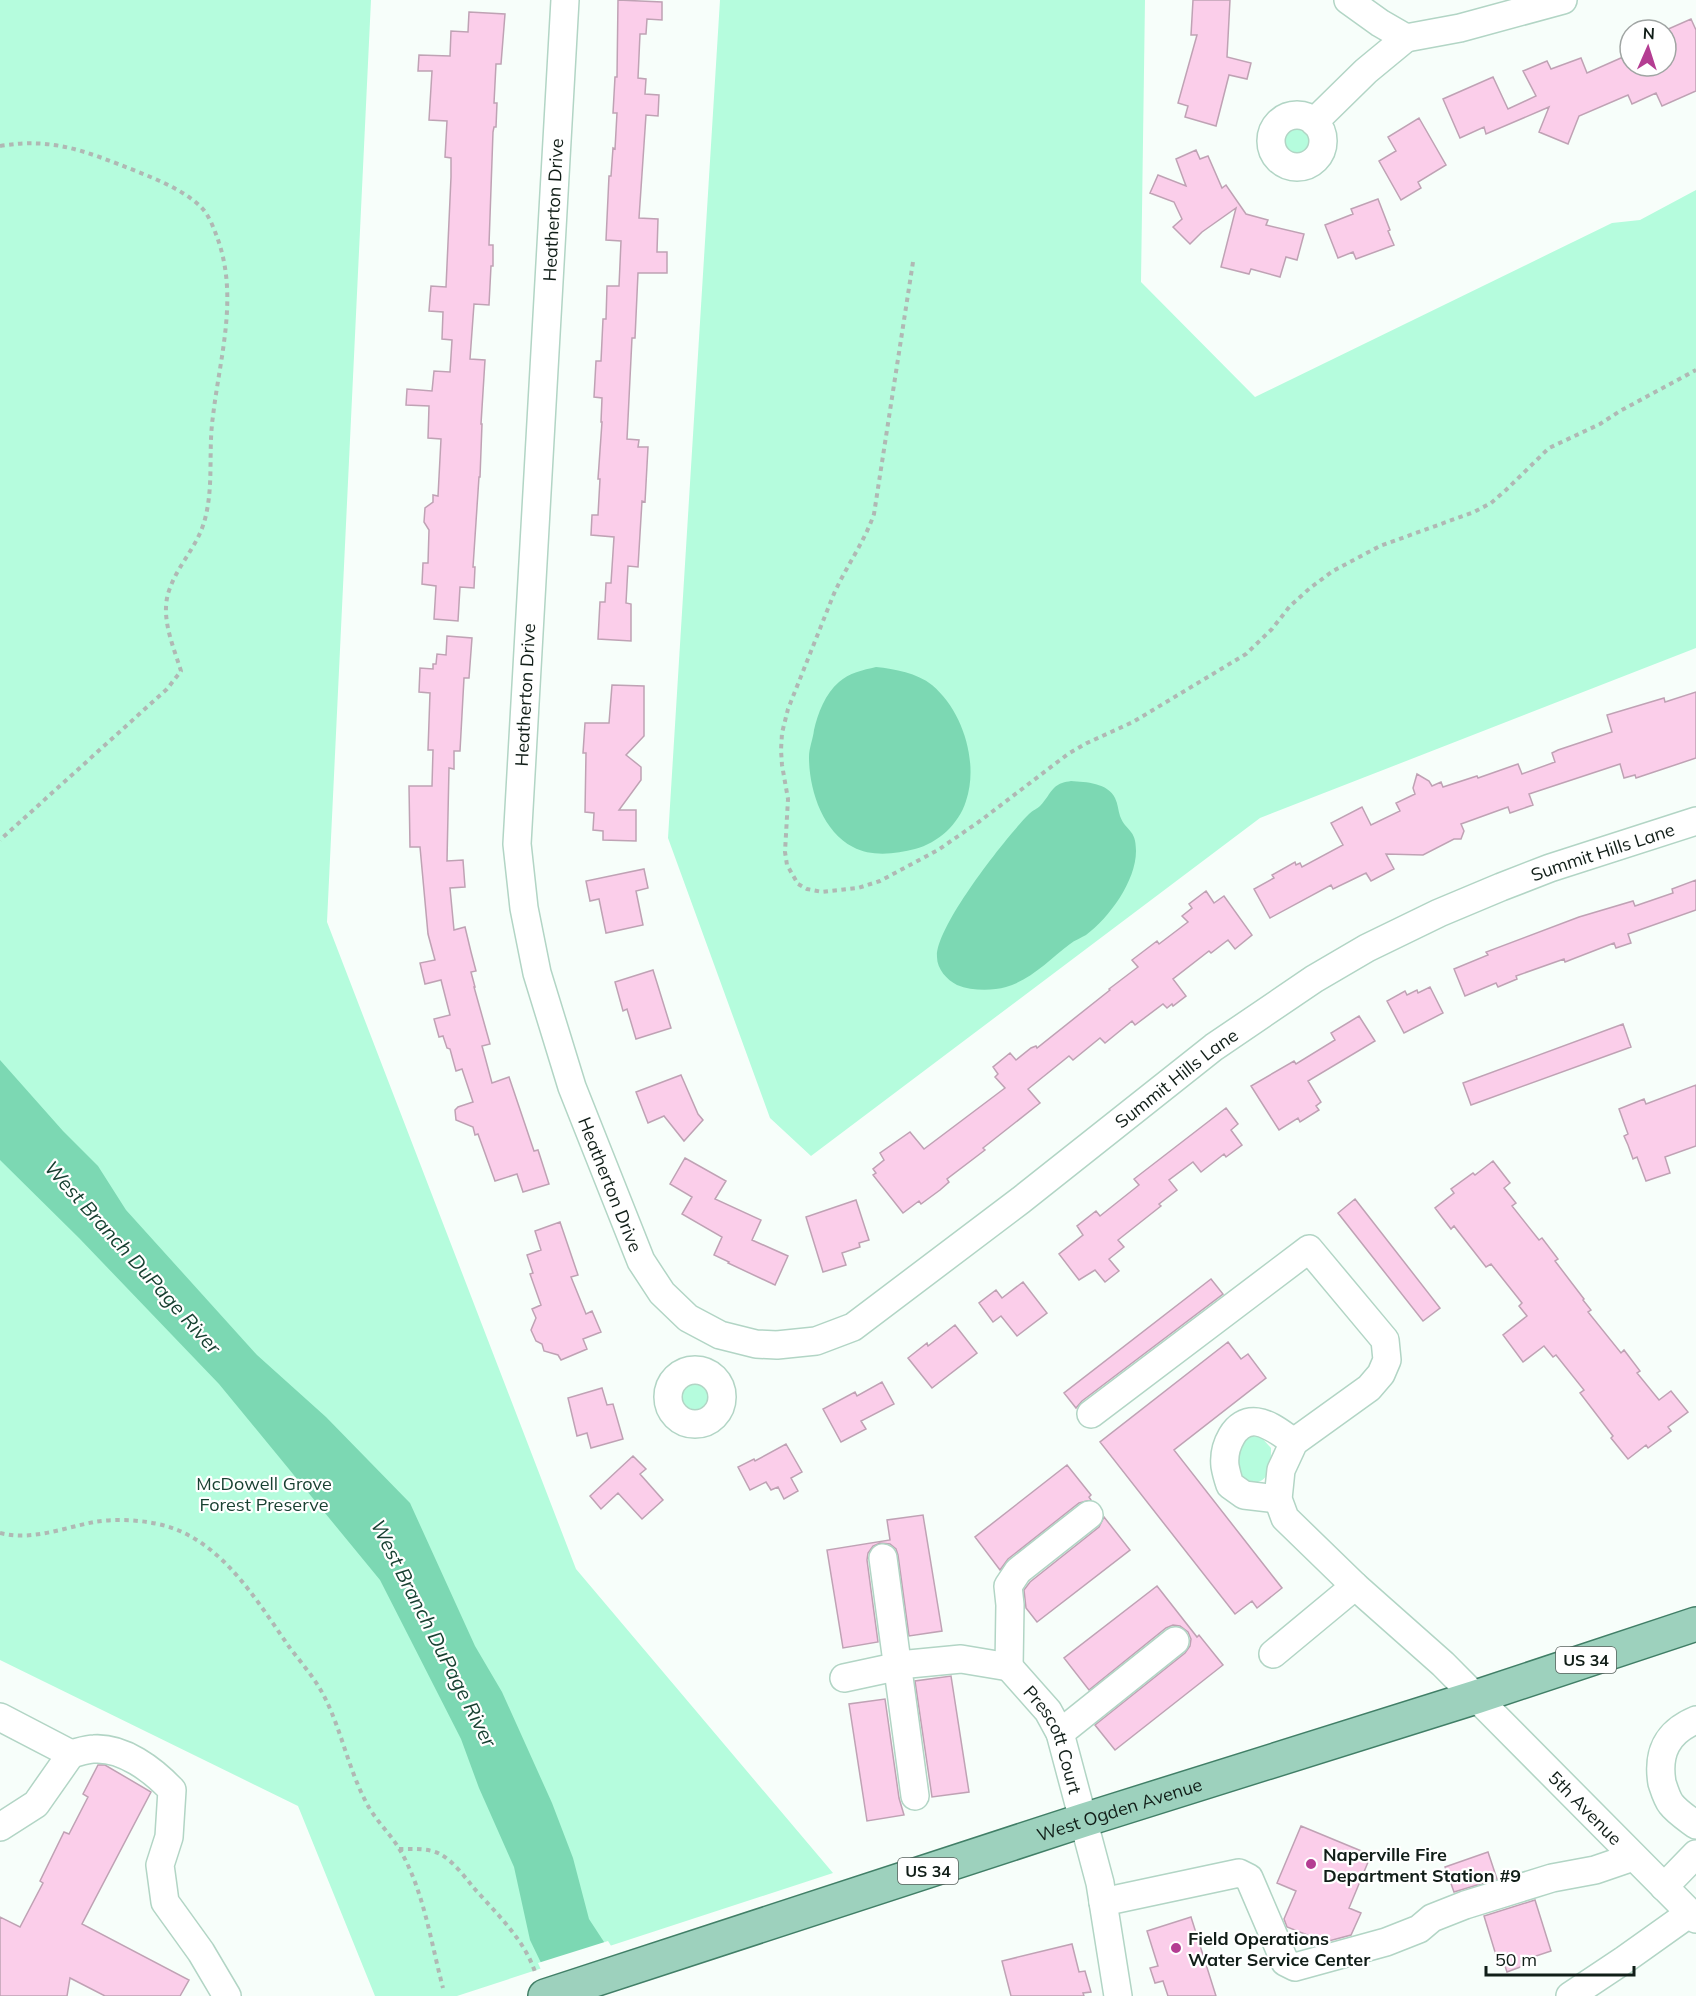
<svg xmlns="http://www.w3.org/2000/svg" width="1696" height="1996" viewBox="0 0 1696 1996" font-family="Mulish,sans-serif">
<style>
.green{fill:#b5fcdd}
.water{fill:#7cd8b3}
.pier{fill:#f7fefa}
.building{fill:#fbceea;stroke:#bfa2b4;stroke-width:1.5}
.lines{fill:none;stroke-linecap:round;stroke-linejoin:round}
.minor-casing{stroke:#b2d5c5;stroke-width:30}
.major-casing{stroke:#417f67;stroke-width:36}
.path{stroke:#b0b8b4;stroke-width:4;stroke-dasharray:4.5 4.5;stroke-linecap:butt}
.minor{stroke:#fff;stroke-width:27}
.major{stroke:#9dd1bd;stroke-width:33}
.poi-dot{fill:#b43d92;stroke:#fff;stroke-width:2}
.labels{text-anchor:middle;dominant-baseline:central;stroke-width:4.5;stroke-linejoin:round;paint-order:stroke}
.shield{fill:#fff;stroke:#58625d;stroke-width:1.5}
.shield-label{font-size:16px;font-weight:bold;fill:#111e18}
.street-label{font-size:18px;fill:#111e18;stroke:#fff}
.park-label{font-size:18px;fill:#194132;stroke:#fff}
.poi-label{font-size:18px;font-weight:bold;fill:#111e18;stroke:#fff;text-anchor:start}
.water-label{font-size:20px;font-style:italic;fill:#174031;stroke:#fff}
</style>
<rect width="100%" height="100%" fill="#f7fefa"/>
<path class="green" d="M0,0H371L327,922L576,1569L833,1873L457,1996H375L298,1806L0,1660Z
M720,0H1145L1141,282L1255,397L1612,223L1640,220L1696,190V648L1260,818L811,1156L770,1118L668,838Z
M1283 143a14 14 0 1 1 28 0a14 14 0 1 1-28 0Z
M681 1395a15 15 0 1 1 30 0a15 15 0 1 1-30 0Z
M1251,1436L1261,1437L1271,1448C1271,1470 1269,1487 1243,1482L1235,1459L1245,1439Z"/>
<path class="water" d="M876,667C895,669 917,673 932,685C963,711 979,763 966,801C959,824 938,843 915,849C896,854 871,857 853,847C822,831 809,789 809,757C809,748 813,739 814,730C818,713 825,694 839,682C849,673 863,670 876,667Z
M1071,781C1086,782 1108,783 1115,798C1118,804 1118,810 1120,816C1126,832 1136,828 1136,851C1136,881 1109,918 1086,935C1081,938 1075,940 1070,944C1050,959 1031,980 1006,987C992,991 972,991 957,985C947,980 937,969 937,957C935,927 1007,836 1029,814C1033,810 1037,809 1040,806C1046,800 1049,793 1054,788C1059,783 1065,782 1071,781Z
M0,1060L63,1131L98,1166L126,1210L257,1355L326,1417L410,1503L475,1646L502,1692L552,1803L573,1858L589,1919L625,1974L557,1996L530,1940L514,1867L479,1788L461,1739L380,1580L219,1384L79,1238L0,1160Z"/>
<path class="pier" d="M608,1941L628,1973L635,1996H553L538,1963Z"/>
<path class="building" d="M618,0L662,2V20L647,19L646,34H640L638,78L646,79L645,94L659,95L658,116L646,115L639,218L658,219L657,252H667V273H638L635,338H632L627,439L639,440L638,447H648L645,502L642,501L638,567L628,566L626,603L631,604V641L598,639L600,602H605L606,583H611L614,537L591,535L592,515H598L600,479H598L602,422H601L602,398L594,397L596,361H601L603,319H606L607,286H619L621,241L606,240L609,176H611L613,148L615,149L617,113H613L615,77H617Z
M1193,0H1230L1227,57L1251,63L1247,79L1229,75L1216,126L1185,117L1188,106L1178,103L1197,35H1191Z
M469,12L505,14L501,64H496L494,103H497L496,127H494L493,132L489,245H493V266H491L489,305L474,304L470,359L485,360L481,424H482L480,477H479L473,567H475L474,588L460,587L458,621L434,619L436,586L422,584L423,563H428L429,530L424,522L425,508L433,502V495L438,496L441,439L428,438L429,406L406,405L407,389L432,391L434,371L450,372L452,340L442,339L443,312L429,311L431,286L446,287L451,177V158L445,157L447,121L429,120L432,71H418L419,55L450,56L451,31L468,32Z
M1691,19L1696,30V91L1662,106L1656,93L1632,104L1628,95L1579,116L1568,144L1539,132L1549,107L1486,134L1484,127L1460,138L1443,99L1493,77L1508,109L1536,96L1523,71L1547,61L1551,69L1581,58L1587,73L1630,54V66H1666V30Z
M1419,118L1446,165L1418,182L1421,188L1401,200L1379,161L1396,151L1388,137Z
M1196,150L1200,159L1208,156L1222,188L1226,185L1246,214L1268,220L1266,225L1304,234L1297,260L1286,257L1280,277L1251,269L1249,274L1221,267L1236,208L1202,232L1190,244L1173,227L1182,219L1174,202L1150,193L1158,175L1186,186L1176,159Z
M1378,199L1390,230L1388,231L1394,245L1356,259L1353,252L1338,258L1325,225L1353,214L1351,209Z
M447,636L472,638L469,678H464L460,751H454V769L449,768L447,861L463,860L465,887L450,888L454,930L465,927L471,952L476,971L471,972L475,987H474L490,1044L482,1046L492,1083L509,1077L534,1151L538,1150L549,1184L523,1192L517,1174L495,1181L478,1134L475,1135L473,1127L456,1120L455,1110L458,1107L473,1102L462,1069L456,1071L450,1049L447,1048L443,1036L439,1037L434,1019L450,1015L441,980L425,984L420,963L435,960L428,934L420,847H410L409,786H432L433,750H428L430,693L419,692L420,668L433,669V664H436L437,654L446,655Z
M612,685L644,686V736L626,755L641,767V780L619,810H636V841L603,840V831L593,830L594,813L585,812L586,753H583L585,723H609Z
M1696,692V758L1636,778L1635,775L1624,778L1620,764L1529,794L1533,805L1510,813L1508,807L1461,824L1464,831L1461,839H1454L1423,855L1386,854L1394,869L1371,881L1366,873L1333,889L1331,885L1270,918L1254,889L1274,878L1272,875L1295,862L1296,865L1300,863L1302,867L1343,845L1331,823L1362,807L1371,825L1400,811L1396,803L1415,794L1413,788L1417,774L1429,781L1432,786L1441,782L1443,787L1477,776L1478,778L1518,764L1522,774L1555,762L1552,753L1558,750L1612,732L1607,715L1664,698L1665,702Z
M644,869L648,888L636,891L643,925L606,933L599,899L590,901L586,881Z
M1696,880V910L1628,934L1631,943L1616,948L1614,943L1565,962L1564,959L1516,976L1517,979L1498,987L1496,983L1465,996L1454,969L1488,955L1486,952L1579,917L1633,901L1635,906L1673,893L1672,889Z
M1206,891L1214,903L1224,896L1252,935L1235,949L1228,940L1211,953L1209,951L1173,979L1186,996L1173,1006L1172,1004L1167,1008L1163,1004L1135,1025L1132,1021L1105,1043L1100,1038L1073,1060L1069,1056L1028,1089L1040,1103L983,1148L985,1150L947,1179L949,1182L940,1190L921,1204L919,1201L903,1213L873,1175L876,1173L873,1169L884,1160L880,1153L910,1132L924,1149L1005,1088L995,1077L998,1074L993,1067L1010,1053L1016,1060L1031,1048L1036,1046L1037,1048L1110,990L1109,989L1138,967L1132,960L1157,941L1159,944L1188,922L1182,916L1192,908L1189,904Z
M653,970L671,1028L636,1039L627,1009L623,1011L615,982Z
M1430,987L1443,1013L1404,1033L1387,1001L1405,991L1407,995L1417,990L1418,993Z
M1359,1016L1375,1041L1308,1081L1321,1102L1316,1106L1319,1110L1300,1122L1298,1118L1279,1130L1251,1086L1294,1061L1296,1064L1335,1040L1331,1033Z
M1623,1024L1631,1047L1471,1105L1463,1083Z
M681,1075L698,1114L703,1120L684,1141L664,1116L648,1123L636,1092Z
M1696,1085V1146L1665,1157L1670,1173L1646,1181L1637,1157L1633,1159L1628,1145L1624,1136L1628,1134L1619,1109L1644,1099L1646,1104Z
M1226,1108L1238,1124L1231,1130L1242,1145L1226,1157L1224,1154L1201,1172L1193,1162L1169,1180L1177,1190L1159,1204L1161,1206L1118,1240L1124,1247L1109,1259L1119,1271L1105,1282L1095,1270L1079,1280L1059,1254L1083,1235L1077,1226L1096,1211L1100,1216L1139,1185L1134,1179Z
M685,1158L726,1181L715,1199L761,1220L752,1240L788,1256L775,1285L728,1263L729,1262L714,1255L722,1237L682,1214L692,1197L670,1184Z
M1493,1161L1510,1183L1504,1188L1516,1203L1512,1206L1539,1240L1542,1238L1558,1259L1555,1261L1584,1299L1583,1300L1591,1310L1588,1312L1621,1353L1624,1350L1640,1371L1637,1373L1659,1400L1671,1391L1688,1412L1668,1427L1671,1431L1648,1448L1646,1445L1628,1459L1611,1438L1613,1436L1580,1393L1584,1390L1556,1355L1553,1357L1544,1346L1523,1362L1503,1335L1527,1316L1519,1306L1522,1303L1491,1264L1486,1267L1454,1226L1451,1229L1435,1208L1454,1193L1451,1189L1473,1173L1475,1175Z
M1355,1199L1440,1308L1423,1321L1338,1213Z
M856,1200L869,1240L859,1243L860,1247L842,1253L846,1265L823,1272L806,1217Z
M560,1222L578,1275L571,1277L586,1314L592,1311L601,1332L583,1339L587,1349L561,1360L558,1355L544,1351L542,1344L536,1341L531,1330L536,1318L532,1309L541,1305L530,1274L533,1273L527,1255L541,1250L535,1231Z
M1211,1279L1223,1294L1082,1401L1076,1408L1064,1393Z
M1023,1282L1047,1313L1017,1336L1001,1316L993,1322L979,1303L996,1290L1002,1298Z
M955,1325L977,1353L932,1388L908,1358L927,1343L928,1346Z
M1228,1342L1241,1359L1248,1354L1266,1378L1174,1450L1282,1588L1257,1608L1252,1601L1235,1614L1100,1442Z
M882,1382L894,1404L861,1421L866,1429L841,1442L823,1409L855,1392L857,1396Z
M602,1388L607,1405L613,1404L623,1439L591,1448L587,1433L577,1436L568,1398Z
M786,1444L802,1472L791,1478L798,1491L784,1499L778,1487L771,1490L766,1482L750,1490L738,1467L754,1459L755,1461Z
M633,1456L646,1469L640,1474L663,1500L642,1519L618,1493L601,1509L590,1496Z
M1067,1465L1091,1495L1089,1497L1091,1500L1079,1503L1008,1559L1000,1570L975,1537Z
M923,1515L942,1631L909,1636L898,1555L896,1549L890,1544L880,1543L873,1546L868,1553L867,1560L878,1642L843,1648L827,1550L890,1540L887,1520Z
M1104,1517L1130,1550L1037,1622L1026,1608L1024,1590L1030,1582L1099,1527Z
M1157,1586L1197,1637L1199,1635L1223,1665L1115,1750L1095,1725L1185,1653L1190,1646L1191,1639L1188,1632L1180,1626L1173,1625L1166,1628L1089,1690L1064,1658Z
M951,1676L969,1792L932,1797L915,1681Z
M885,1699L899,1798L904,1815L867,1821L849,1704Z
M98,1765H105L151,1792L82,1924L189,1980L180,1996H105L70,1978L67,1996H0V1917L20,1927L43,1883L40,1881L64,1832L69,1834L88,1797L83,1794Z
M1301,1826L1371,1855L1349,1908L1361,1913L1351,1935L1325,1942L1287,1927L1284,1919L1296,1891L1277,1883Z
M1488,1852L1497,1879L1454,1892L1445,1867Z
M1535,1900L1551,1951L1521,1961L1523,1966L1507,1972L1504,1963L1499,1965L1484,1916Z
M1191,1917L1216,1996H1168L1163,1981L1155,1983L1150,1968L1158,1966L1147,1931Z
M1072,1944L1079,1972L1085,1971L1091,1992L1083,1993L1084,1996H1011L1002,1961Z"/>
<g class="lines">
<defs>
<g id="minor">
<path id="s1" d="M565,0L517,844L524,908L537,973L572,1087L641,1261L662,1293L688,1318L720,1335L756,1344L777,1345L816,1341L853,1327L1021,1200L1214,1047L1314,979L1367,948L1439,913L1501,887L1550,868L1696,821"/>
<path d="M1348,0L1380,23L1406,38L1460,28L1563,0"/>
<circle cx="1297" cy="141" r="26"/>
<path d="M1314,122L1366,71L1406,38"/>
<circle cx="695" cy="1397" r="27"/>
<path id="s2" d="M1091,1414L1309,1249L1385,1340L1387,1360L1381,1374L1369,1388L1294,1442L1281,1470L1278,1499L1285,1518L1355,1586L1443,1664L1696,1919"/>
<path d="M1278,1499L1244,1495L1230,1485C1228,1479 1226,1472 1225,1466C1223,1448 1234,1419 1257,1422C1271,1424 1283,1435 1294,1442"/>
<path d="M883,1558L915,1796"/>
<path d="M1273,1654L1355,1586"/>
<path id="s3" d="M1009,1667L1048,1711L1060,1733L1100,1883L1118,1996"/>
<path d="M1009,1667L1010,1605L1008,1586L1018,1571L1089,1515"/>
<path d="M844,1678L909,1664L961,1659L1009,1667"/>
<path d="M0,1717L71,1754L36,1804L0,1827"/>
<path d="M1696,1720C1667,1732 1657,1753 1662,1783C1664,1789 1667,1799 1671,1804C1677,1812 1688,1819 1696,1825"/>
<path d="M1060,1733L1175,1641"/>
<path d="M71,1754C79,1752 87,1749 94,1749C123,1747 153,1770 172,1790L169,1837L160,1865L165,1902L201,1952L227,1996"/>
<path d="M1664,1887L1696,1854"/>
<path d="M1103,1902L1239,1873L1249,1878L1285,1962L1295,1967L1386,1942L1419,1929L1432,1918L1465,1905L1552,1878L1595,1870L1633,1857"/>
<path d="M1570,1996L1624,1960L1690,1913"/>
</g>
<g id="major">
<path id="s4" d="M545,1996L1084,1820L1476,1697L1696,1624"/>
</g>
</defs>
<use href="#minor" class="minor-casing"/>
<use href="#major" class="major-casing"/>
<path class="path" d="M0,146C54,137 87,152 136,171C158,180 181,189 199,205C208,213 213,226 217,237C239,296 220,356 213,416C208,450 214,485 205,519C198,546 179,563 170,588C159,615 173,645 181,671L167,689L0,840
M913,262L874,514C864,543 845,568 833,596L788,709L782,733L781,750L782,765L788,799L785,852L787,865L798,884L807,889L822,892L858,888L880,881L938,850L980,821L1068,754L1087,743L1133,722L1246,654L1272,629L1290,606L1310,588L1333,571L1380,546L1474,512L1491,503L1506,490L1549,448L1600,424L1620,411L1696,370
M0,1533C32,1541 63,1528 94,1522C119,1518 151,1520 175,1529C227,1549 259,1604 290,1648C303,1665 317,1681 326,1700C342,1733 349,1770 366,1802C375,1820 390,1833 400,1850C424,1891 431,1943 443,1988
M399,1849C412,1849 429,1848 440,1854C453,1861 464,1876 473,1887C496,1913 524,1939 535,1972"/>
<use href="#minor" class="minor"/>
<use href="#major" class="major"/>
</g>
<g class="poi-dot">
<circle cx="1311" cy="1864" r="6"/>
<circle cx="1176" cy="1948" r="6"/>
</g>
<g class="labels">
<g class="shield">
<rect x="1556" y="1647" width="60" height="26" rx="4.5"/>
<rect x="898" y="1858" width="60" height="26" rx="4.5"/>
</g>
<g class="shield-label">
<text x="1586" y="1660">US 34</text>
<text x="928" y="1871">US 34</text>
</g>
<g class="street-label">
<text transform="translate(553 210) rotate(-87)">Heatherton Drive</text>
<text transform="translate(525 695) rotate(-87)">Heatherton Drive</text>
<text stroke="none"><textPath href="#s1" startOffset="2424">Summit Hills Lane</textPath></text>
<text stroke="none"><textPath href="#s1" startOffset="1938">Summit Hills Lane</textPath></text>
<text stroke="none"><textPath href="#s1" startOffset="1200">Heatherton Drive</textPath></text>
<text stroke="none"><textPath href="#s3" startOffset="87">Prescott Court</textPath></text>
<text stroke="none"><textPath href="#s2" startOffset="1036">5th Avenue</textPath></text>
<text stroke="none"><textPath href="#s4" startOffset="604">West Ogden Avenue</textPath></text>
</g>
<g class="park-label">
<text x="264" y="1483">McDowell Grove<tspan x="264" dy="21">Forest Preserve</tspan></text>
</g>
<g class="poi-label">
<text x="1323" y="1854">Naperville Fire<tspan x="1323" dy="21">Department Station #9</tspan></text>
<text x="1188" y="1938">Field Operations<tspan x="1188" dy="21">Water Service Center</tspan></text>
</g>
<g class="water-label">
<text transform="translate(133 1257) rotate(48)">West Branch DuPage River</text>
<text transform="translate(434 1633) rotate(63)">West Branch DuPage River</text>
</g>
</g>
<g transform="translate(1648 48) rotate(3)"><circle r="28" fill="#ffffff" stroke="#a0a5a3" stroke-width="1.5"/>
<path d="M0-4.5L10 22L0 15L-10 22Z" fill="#b43d92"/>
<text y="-9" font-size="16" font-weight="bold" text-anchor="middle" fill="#111e18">N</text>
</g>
<path d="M1486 1966v9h148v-9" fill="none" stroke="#111e18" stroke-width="3"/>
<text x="1495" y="1966" font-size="18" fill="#111e18" stroke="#ffffff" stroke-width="4.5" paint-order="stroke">50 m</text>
</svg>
